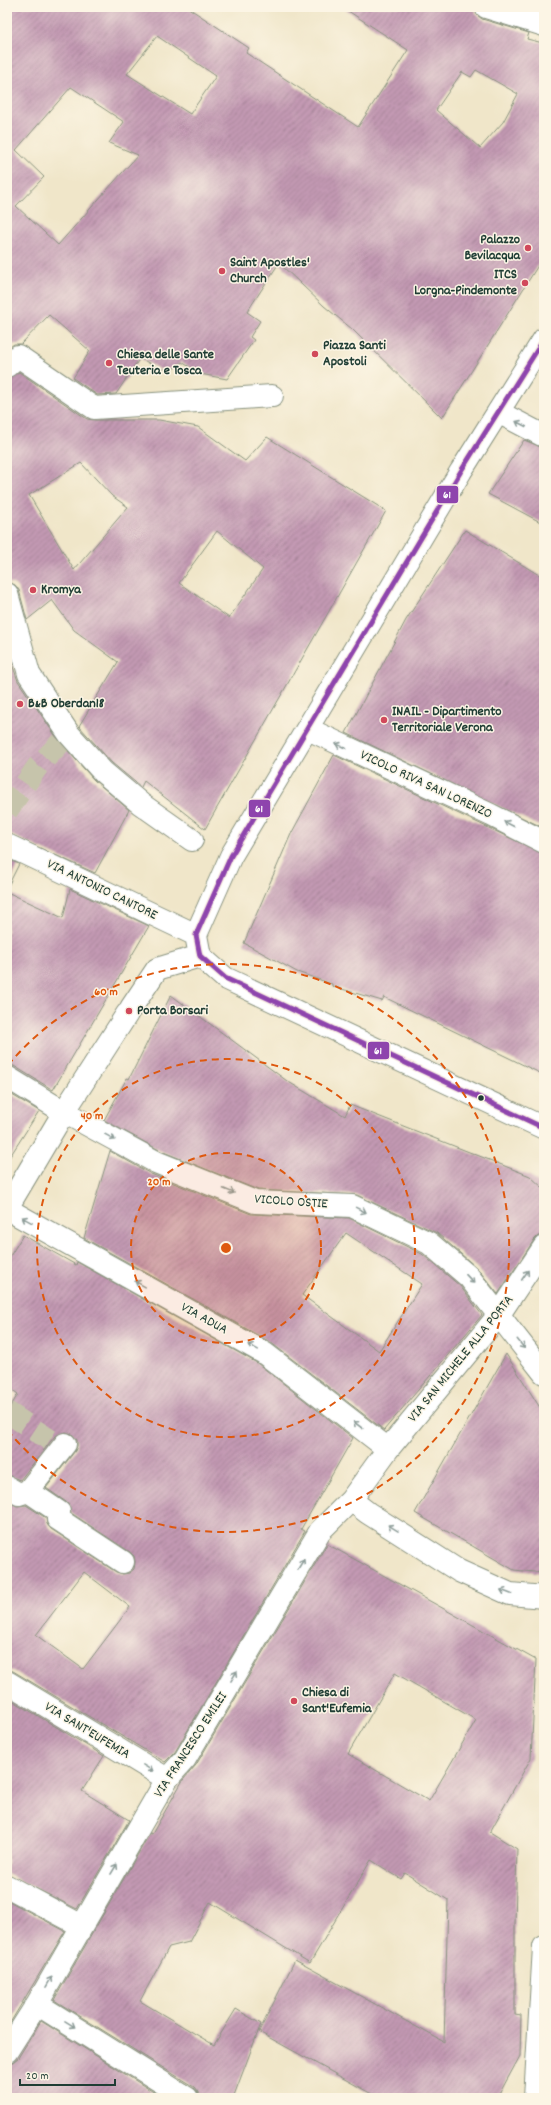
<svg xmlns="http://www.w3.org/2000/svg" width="551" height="2105" viewBox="0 0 551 2105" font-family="Dekko,sans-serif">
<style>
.building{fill:url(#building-hatch);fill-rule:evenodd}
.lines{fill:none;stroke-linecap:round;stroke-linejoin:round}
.minor-tunnel{stroke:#c6c4ab;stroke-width:22;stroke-dasharray:22 11;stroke-linecap:butt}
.minor-casing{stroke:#88927e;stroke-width:24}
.minor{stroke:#fff;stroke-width:22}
.bus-1-casing{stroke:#fcf5e5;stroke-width:8}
.bus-1{stroke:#8e44ad;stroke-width:5}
.oneway{stroke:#8f9e9a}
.ring{fill:none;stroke:#de580e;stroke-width:2;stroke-dasharray:7 5}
.poi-dot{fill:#d1495b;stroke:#fcf5e5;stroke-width:1.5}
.bus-dot{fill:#1f3d34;stroke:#fcf5e5;stroke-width:1.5}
.labels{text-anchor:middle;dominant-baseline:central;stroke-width:3;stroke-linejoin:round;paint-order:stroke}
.poi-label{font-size:14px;font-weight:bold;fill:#1f3d34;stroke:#fcf5e5;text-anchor:start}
.street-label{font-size:14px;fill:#1f3d34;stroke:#fcf5e5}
.centre{fill:#de580e;stroke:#fcf5e5;stroke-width:2}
.ring-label{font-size:12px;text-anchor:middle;font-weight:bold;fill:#de580e;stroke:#fcf5e5;stroke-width:3;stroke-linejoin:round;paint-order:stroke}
.line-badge{stroke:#fcf5e5;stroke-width:1.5}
.badge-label{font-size:11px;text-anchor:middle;font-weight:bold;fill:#fff}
</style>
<defs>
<pattern id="building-hatch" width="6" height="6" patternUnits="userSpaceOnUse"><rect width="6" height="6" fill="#c399b3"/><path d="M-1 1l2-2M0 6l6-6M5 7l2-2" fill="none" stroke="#9e7e92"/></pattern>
</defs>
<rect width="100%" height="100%" fill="#fcf5e5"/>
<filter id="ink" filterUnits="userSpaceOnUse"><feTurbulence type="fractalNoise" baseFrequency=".025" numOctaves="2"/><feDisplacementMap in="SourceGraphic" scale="8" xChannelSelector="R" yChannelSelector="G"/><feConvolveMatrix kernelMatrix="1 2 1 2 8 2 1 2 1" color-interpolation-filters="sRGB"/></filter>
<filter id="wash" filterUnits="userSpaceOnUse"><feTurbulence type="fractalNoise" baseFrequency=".012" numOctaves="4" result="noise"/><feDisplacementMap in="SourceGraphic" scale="16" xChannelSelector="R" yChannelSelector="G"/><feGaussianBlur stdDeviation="0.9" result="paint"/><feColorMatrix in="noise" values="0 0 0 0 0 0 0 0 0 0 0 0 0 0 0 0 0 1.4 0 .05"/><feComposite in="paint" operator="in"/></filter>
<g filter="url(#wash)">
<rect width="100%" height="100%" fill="#f0e6c9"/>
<g id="blocks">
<path class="building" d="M7,7H187L249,48L246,53L358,127L408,50L342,7H474L477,15L482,19L529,33L527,39L543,43L544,41V256L442,418L352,329L324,306L279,263L247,312L260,321L250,337L254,340L227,379L200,374L182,362L173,369H159L140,358L116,394L97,395L73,378L90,351L49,315L21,344H14L7,349ZM157,36L216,76L190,114L127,74ZM476,70L518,94L503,122L480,148L436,110L462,72L471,77ZM71,87L124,122L109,143L138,155L58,245L16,206L44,177L16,150Z
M19,372L87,419L95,420H159L198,427L245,461L267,437L386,511L205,829L144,781L141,787L112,763L79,726L118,662L74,630L52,600L27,620L19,590L15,585L7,582V378ZM81,463L112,496L128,507L74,570L29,495ZM217,531L263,569L229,618L179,583Z
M524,440L544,448V524L488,494Z
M465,530L544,578V828L346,733L406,620Z
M7,650L18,681L59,741L94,780L129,810L95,873L7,833Z
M334,755L544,854V1075L384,997L382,1001L332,986V984L297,972L244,943L291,834Z
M7,859L19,864L7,888Z
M70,889L149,926L53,1090L14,1066L7,1065V892L63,918Z
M171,995L287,1081L345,1116L350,1105L530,1176L544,1189V1235L538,1236L534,1240L498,1294L477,1268L437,1233L357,1195L258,1190L161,1151L104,1120L127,1078L129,1079Z
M7,1092L39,1111L7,1161Z
M110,1151L151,1174L251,1214L349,1218L422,1254L460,1286L482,1315L384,1430L270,1342L84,1238ZM346,1233L422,1284L379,1351L302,1295Z
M23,1235L76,1265L77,1262L257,1363L353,1438L301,1529L305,1531L175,1752L165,1762L13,1671L7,1670V1501L17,1506L26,1505L46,1518L47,1524L51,1529L116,1572L123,1574L129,1573L134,1569L135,1562L134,1556L130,1552L71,1513L70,1507L66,1502L46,1488L75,1451L77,1446V1440L72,1434L66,1432L55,1436L20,1480L7,1475V1413L18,1394L7,1386V1261ZM84,1572L130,1607L83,1669L36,1635Z
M506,1354L544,1414V1573L514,1570L415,1513Z
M327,1544L536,1660L531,1758L490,1832L517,1849L515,1924V2014L521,2015L520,2056L497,2098H379L259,2032L295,1960L444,2042L448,1900L405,1873L401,1879L371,1860L310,1963L210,1902L189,1942L169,1947L140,2001L214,2045L236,2009L261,2024L233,2098H199L198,2092L194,2087L54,2000L150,1833L152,1834L183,1780L196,1765ZM395,1673L476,1720L429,1801L348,1754Z
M7,1697L104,1756L82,1791L129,1820L77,1909L7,1874Z
M7,1900L65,1931L7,2028Z
M41,2021L163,2098H7V2063L13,2062L18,2058Z"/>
</g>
</g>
<g filter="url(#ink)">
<use href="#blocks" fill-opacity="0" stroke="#88927e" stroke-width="1"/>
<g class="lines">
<path class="minor-tunnel" d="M7,811L38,766L69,734
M7,1412L50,1440"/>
<defs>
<path id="minor" d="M486,7L544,25
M7,366L18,356L94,408L272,396
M498,412L544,436
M7,594L29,674L69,734L103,772L141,804L192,840
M308,729L491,815L544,842
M7,845L196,935
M200,956L196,935L231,856L461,471L544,339
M200,956L225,978L544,1128
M131,1008L157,969L200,956
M7,1077L64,1112L156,1162L255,1202L352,1206L429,1243L469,1277L544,1373
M7,1208L64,1112L127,1014
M7,1209L264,1353L388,1449
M7,1487L19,1494L28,1491L65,1444
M28,1491L59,1512L58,1519L123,1562
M351,1500L368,1513L459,1571L510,1594L544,1597
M7,1682L167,1779
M7,1886L82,1926
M37,2004L187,2098
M7,2051L37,2004L167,1779L185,1759L320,1531L351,1500L388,1449L498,1316L544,1247
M535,2098L544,1947"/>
</defs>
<use href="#minor" class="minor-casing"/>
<use href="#minor" class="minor"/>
<defs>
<path id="bus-1" d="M544,339L461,471L231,856L196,935L200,956L225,978L544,1128"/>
</defs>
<use href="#bus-1" class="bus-1-casing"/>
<use href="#bus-1" class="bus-1"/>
</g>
<defs><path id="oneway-shaft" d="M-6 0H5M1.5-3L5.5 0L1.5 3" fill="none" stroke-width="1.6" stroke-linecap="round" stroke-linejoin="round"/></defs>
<g class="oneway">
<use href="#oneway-shaft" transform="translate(521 424) rotate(-153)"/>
<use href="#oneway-shaft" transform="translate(341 746) rotate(-156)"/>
<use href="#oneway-shaft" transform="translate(509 824) rotate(-153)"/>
<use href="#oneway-shaft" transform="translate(110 1137) rotate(29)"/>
<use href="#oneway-shaft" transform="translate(229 1191) rotate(22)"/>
<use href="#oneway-shaft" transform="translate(361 1210) rotate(26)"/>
<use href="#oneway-shaft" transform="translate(27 1220) rotate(-151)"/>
<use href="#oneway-shaft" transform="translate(525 1275) rotate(-56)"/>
<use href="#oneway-shaft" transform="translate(470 1279) rotate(47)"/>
<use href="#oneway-shaft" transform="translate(140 1284) rotate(-151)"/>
<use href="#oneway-shaft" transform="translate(521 1344) rotate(51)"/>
<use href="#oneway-shaft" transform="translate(253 1347) rotate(-151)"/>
<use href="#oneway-shaft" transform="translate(358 1425) rotate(-143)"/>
<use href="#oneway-shaft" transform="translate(393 1528) rotate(-148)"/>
<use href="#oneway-shaft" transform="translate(301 1564) rotate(-59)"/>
<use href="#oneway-shaft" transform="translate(506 1592) rotate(-159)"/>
<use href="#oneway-shaft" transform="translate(234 1676) rotate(-59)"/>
<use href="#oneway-shaft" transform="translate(148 1768) rotate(31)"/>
<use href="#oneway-shaft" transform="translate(114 1869) rotate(-59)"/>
<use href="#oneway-shaft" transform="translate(49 1982) rotate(-60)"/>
<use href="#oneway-shaft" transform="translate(70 2024) rotate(32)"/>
</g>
</g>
<circle cx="226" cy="1248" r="95" fill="#de580e" fill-opacity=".12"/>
<g class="ring">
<circle cx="226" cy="1248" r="95"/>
<circle cx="226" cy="1248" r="189"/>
<path d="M8 1065A284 284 0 1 1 8 1431"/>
</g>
<g class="poi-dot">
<circle cx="528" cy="248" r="4"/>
<circle cx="222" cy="271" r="4"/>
<circle cx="525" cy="283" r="4"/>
<circle cx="315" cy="354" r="4"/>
<circle cx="109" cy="363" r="4"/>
<circle cx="33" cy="590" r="4"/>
<circle cx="20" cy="704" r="4"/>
<circle cx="384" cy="720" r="4"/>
<circle cx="129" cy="1011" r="4"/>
<circle cx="294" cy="1701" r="4"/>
</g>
<circle class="bus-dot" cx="481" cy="1098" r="3.5"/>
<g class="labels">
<g class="poi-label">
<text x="520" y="240" text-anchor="end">Palazzo<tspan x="520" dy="16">Bevilacqua</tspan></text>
<text x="230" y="263">Saint Apostles'<tspan x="230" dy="16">Church</tspan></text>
<text x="517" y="275" text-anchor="end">ITCS<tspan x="517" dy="16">Lorgna-Pindemonte</tspan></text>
<text x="323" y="346">Piazza Santi<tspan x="323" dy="16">Apostoli</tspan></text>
<text x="117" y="355">Chiesa delle Sante<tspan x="117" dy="16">Teuteria e Tosca</tspan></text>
<text x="41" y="590">Kromya</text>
<text x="28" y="704">B&amp;B Oberdan18</text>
<text x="392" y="712">INAIL - Dipartimento<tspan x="392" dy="16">Territoriale Verona</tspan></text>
<text x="137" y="1011">Porta Borsari</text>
<text x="302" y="1693">Chiesa di<tspan x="302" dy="16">Sant'Eufemia</tspan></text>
</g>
<g class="street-label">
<text transform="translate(426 785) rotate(25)">VICOLO RIVA SAN LORENZO</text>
<text transform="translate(102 890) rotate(26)">VIA ANTONIO CANTORE</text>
<text transform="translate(291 1202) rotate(4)">VICOLO OSTIE</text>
<text transform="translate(204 1319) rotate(29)">VIA ADUA</text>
<text transform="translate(461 1359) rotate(-51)">VIA SAN MICHELE ALLA PORTA</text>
<text transform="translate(87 1731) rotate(31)">VIA SANT'EUFEMIA</text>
<text transform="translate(191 1745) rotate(-57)">VIA FRANCESCO EMILEI</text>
</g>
</g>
<circle cx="226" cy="1248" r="6" class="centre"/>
<g class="ring-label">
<text x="106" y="995">60 m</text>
<text x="92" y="1119">40 m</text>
<text x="159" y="1185">20 m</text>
</g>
<g class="line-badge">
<rect x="436" y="485" width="23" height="19" rx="4" fill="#8e44ad"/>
<rect x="248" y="799" width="23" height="19" rx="4" fill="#8e44ad"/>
<rect x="367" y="1041" width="23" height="19" rx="4" fill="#8e44ad"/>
</g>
<g class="badge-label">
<text x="447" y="498">61</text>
<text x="259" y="812">61</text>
<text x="378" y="1054">61</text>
</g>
<rect width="551" height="2105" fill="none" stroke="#fcf5e5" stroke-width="24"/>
<path d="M20 2079v6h95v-6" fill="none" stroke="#1f3d34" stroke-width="2"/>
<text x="26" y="2079" font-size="12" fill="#1f3d34" stroke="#fcf5e5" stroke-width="3" paint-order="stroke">20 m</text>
</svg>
